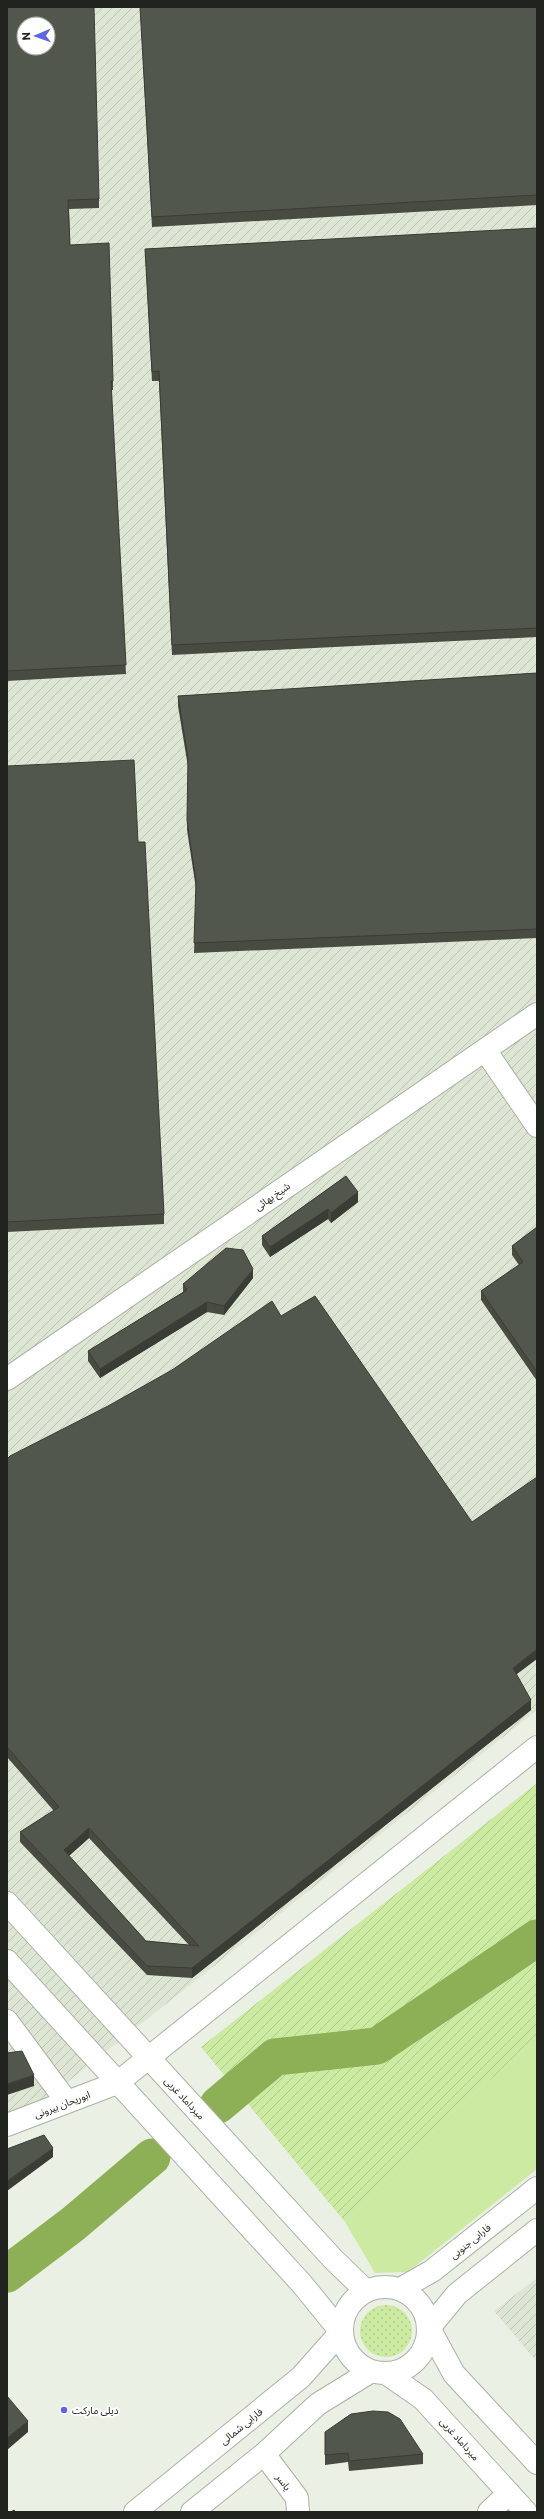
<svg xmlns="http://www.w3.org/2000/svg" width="544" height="2519" viewBox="0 0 544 2519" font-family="Commissioner,'Noto Sans Arabic',sans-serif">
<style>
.industrial{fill:url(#industrial-furrows);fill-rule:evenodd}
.grass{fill:url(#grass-dots)}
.park{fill:#cceaa2}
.garden{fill:url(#garden-furrows)}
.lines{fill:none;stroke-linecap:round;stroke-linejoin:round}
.river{stroke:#8daf56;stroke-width:37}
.minor-casing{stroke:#acb1a6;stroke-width:24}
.minor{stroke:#fff;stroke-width:22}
.wall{fill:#474b42;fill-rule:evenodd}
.shaded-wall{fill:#393d36}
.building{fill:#52574d;stroke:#393d36;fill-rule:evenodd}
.poi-dot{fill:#5f66de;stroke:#fff;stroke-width:1.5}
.labels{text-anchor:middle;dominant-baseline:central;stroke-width:4;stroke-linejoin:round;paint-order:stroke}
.street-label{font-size:10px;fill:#21231e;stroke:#fff}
.poi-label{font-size:10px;fill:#21231e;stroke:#fff;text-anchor:start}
</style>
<defs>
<pattern id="industrial-furrows" width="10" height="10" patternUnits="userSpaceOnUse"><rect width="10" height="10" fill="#dde5d3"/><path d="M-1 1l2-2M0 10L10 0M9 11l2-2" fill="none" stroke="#bdc4b5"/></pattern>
<pattern id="grass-dots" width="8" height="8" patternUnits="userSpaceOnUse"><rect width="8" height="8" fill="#cceaa2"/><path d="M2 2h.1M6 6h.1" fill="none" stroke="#afc88b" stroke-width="1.8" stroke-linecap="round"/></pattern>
<pattern id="garden-furrows" width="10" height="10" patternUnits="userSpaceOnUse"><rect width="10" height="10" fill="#cceaa2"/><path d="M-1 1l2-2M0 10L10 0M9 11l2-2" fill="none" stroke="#afc88b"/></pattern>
</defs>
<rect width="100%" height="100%" fill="#ebf0e4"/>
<path class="industrial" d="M7,7H537V1710L7,2130ZM24,24H48V48H24Z
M537,2278V2362L494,2311Z"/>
<path class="grass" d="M360 2331a26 26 0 1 1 52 0a26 26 0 1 1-52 0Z"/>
<path class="park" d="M537,2040V2169L408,2272L375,2273L345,2222L458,2107Z"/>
<path class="garden" d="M537,1783V2040L458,2107L345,2222L201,2047Z"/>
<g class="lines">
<path class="river" d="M218,2105L275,2057L377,2046L537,1938
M7,2274L73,2224L152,2157"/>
<defs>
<path id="minor" d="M485,1050L537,1126
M7,1379L537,1014
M7,1903L333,2259L366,2291
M7,1961L302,2284L341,2332L301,2377L135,2512
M7,2021L67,2102
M7,2125L117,2083L537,1747
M537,2230L457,2294L429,2328L454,2374L537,2463
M342 2330a43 43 0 1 1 86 0a43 43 0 1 1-86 0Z
M400,2289L432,2271L537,2188
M387,2374L423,2399L526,2512
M264,2454L297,2498L298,2512
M192,2512L264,2454L318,2404L370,2372
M489,2512L509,2493"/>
</defs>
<use href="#minor" class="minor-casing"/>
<use href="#minor" class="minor"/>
</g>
<path class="wall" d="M7,7L99,199V208L69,209L70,245L113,381V390H111L126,674L7,681Z
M140,7H537V205L152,227Z
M537,228V637L172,655L159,381H152L145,249Z
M537,673V938L194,953L196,889L187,830L188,767L178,706V696Z
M7,766L138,842L164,1214V1224L7,1232Z
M346,1176L358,1202L331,1223L328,1219L270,1257L262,1245V1236Z
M537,1227V1381L481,1300V1291L519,1265L512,1255V1246Z
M253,1278L224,1315L207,1312L100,1378L88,1361V1351L183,1292V1284Z
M7,1459L516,1675L531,1710L192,1978L147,1975L20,1842V1832L54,1811L7,1757ZM89,1838L189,1945L146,1941L69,1856Z
M325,2432L423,2454V2464L349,2471L348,2462L325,2465Z"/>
<path class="shaded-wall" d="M358,1192V1202L331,1223V1213Z
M328,1209V1219L270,1257V1247Z
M253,1269V1278L224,1315V1306Z
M207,1302V1312L100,1378V1369Z
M537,1649V1659L513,1677V1668Z
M531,1700V1710L192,1978V1968Z
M89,1828V1838L64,1860V1850Z
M34,2075V2086L7,2095V2084Z
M53,2148V2157L7,2191V2181Z
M28,2421V2432L7,2450V2438Z"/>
<path class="building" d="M7,7H94L99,199L68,200L70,245L109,243L113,381H111L126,665L7,671ZM24,24H48V48H24Z
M140,7H537V195L152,217Z
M537,228V628L172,645L159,371L152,372L145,249Z
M537,673V929L194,943L196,881L187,820L188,758L178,696Z
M134,760L138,842H145L164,1214L7,1222V766Z
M346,1176L358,1192L331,1213L328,1209L270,1247L262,1236Z
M537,1227V1372L481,1291L523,1262L512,1246Z
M226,1248L243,1250L253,1269L224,1306L207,1302L100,1369L88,1351L187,1290L183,1284Z
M315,1296L472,1522L537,1477V1649L513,1668L531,1700L192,1968L147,1966L20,1832L59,1807L7,1747V1459L10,1456L108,1406L172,1370L272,1301L281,1316ZM89,1828L199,1946L146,1941L64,1850Z
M22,2051L34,2075L7,2084V2053Z
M44,2135L53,2148L7,2181V2149Z
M7,2396L28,2421L7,2438Z
M373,2411L388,2412L400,2419L423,2454L349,2461L348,2453L325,2455V2432L351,2414Z
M14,2510L16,2512H11Z"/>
<circle class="poi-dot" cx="64" cy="2410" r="4"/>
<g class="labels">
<g class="street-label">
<text transform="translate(272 1196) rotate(-35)">شیخ بهائی</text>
<text transform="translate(185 2098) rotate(47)">میرداماد غربی</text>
<text transform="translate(62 2104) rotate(-21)">ابوریحان بیرونی</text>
<text transform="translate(470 2241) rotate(-39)">فارابی جنوبی</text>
<text transform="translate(241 2426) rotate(-39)">فارابی شمالی</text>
<text transform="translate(460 2439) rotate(48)">میرداماد غربی</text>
<text transform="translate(284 2482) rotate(54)">یاسر</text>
</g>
<g class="poi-label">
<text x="72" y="2410">دیلی مارکت</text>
</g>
</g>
<rect width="544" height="2519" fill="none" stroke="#21231e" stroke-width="16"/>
<g transform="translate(36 36) rotate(268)"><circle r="19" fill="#ffffff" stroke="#a6a7a5"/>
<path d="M0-3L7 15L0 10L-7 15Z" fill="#5f66de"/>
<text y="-6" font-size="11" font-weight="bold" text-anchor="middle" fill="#21231e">N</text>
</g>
</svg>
